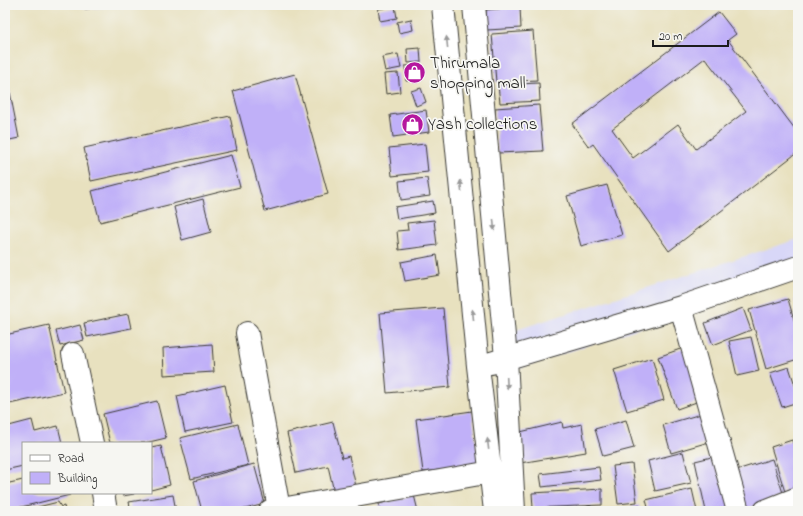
<svg xmlns="http://www.w3.org/2000/svg" width="803" height="516" viewBox="0 0 803 516" font-family="'Indie Flower',sans-serif">
<style>
.built{fill:#d8d7f8}
.building{fill:#c0b0f8;fill-rule:evenodd}
.lines{fill:none;stroke-linecap:round;stroke-linejoin:round}
.street-casing{stroke:#3b3a34;stroke-width:24}
.street{stroke:#fff;stroke-width:22}
.oneway{fill:#999}
.labels{text-anchor:middle;dominant-baseline:central;stroke-width:3.5;stroke-linejoin:round;paint-order:stroke}
.poi-label{font-size:17px;fill:#1c1c1c;stroke:#f6f6f2;text-anchor:start}
</style>
<rect width="100%" height="100%" fill="#f6f6f2"/>
<filter id="ink" filterUnits="userSpaceOnUse"><feTurbulence type="fractalNoise" baseFrequency=".025" numOctaves="2"/><feDisplacementMap in="SourceGraphic" scale="8" xChannelSelector="R" yChannelSelector="G"/><feConvolveMatrix kernelMatrix="1 2 1 2 8 2 1 2 1" color-interpolation-filters="sRGB"/></filter>
<filter id="wash" filterUnits="userSpaceOnUse"><feTurbulence type="fractalNoise" baseFrequency=".012" numOctaves="4" result="noise"/><feDisplacementMap in="SourceGraphic" scale="16" xChannelSelector="R" yChannelSelector="G"/><feGaussianBlur stdDeviation="0.9" result="paint"/><feColorMatrix in="noise" values="0 0 0 0 0 0 0 0 0 0 0 0 0 0 0 0 0 1.4 0 .05"/><feComposite in="paint" operator="in"/></filter>
<g filter="url(#wash)">
<rect width="100%" height="100%" fill="#e8e1bf"/>
<path class="built" d="M798,239V275L514,370L513,331Z"/>
<g id="blocks">
<path class="building" d="M84,5H116V6L85,9Z
M486,5H517V6L486,8Z
M395,6L397,18L380,21L378,9Z
M520,7L521,28L487,30L486,10Z
M719,12L736,34L728,40L798,133V152L669,251L593,144L589,147L572,124ZM705,58L746,111L696,149L678,124L633,158L612,129Z
M411,19L413,30L399,33L397,22Z
M533,31L537,80L496,82L492,34Z
M420,48L421,62L408,63L407,49Z
M398,54L401,68L385,71L382,57Z
M421,65L422,80L406,81L405,66Z
M5,67L19,138L5,141Z
M398,73L400,92L386,94L384,74Z
M295,74L328,194L265,211L233,91Z
M539,83L540,101L500,103L498,85Z
M421,88L426,102L416,106L411,91Z
M539,105L543,151L498,153L495,108Z
M426,110L429,132L393,137L390,115Z
M230,116L237,150L91,181L84,148Z
M425,144L428,172L392,176L389,148Z
M231,155L240,187L100,222L92,191Z
M427,178L430,196L401,200L399,181Z
M607,185L622,235L581,246L567,196Z
M203,199L211,232L182,240L174,207Z
M433,201L435,213L397,219L395,207Z
M434,220L437,245L399,250L397,231L408,230L407,223Z
M437,255L440,275L405,281L401,262Z
M788,299L798,333V359L766,369L749,310Z
M798,299V310L794,300Z
M443,308L450,387L387,393L380,313Z
M743,308L751,330L713,345L705,323Z
M128,314L131,328L87,337L84,323Z
M49,325L64,392L5,405V335Z
M80,325L84,340L60,346L56,331Z
M751,337L759,371L737,376L729,341Z
M212,344L214,372L164,375L163,348Z
M683,348L702,400L677,409L658,357Z
M652,358L664,400L627,411L614,370Z
M789,367L798,394V402L782,407L770,373Z
M225,385L233,422L185,432L177,396Z
M157,401L166,438L145,443H110L103,414Z
M472,411L479,465L423,472L416,419Z
M701,414L709,442L671,453L663,425Z
M32,420L35,432L58,426L62,443H23V466L5,470V427Z
M626,420L634,448L603,456L595,429Z
M333,422L342,458L349,456L357,491L335,496L328,466L296,473L287,433Z
M562,422L563,428L582,424L586,452L520,463L516,433Z
M238,424L248,465L191,479L180,438Z
M792,440L798,457V491L786,495L771,447Z
M161,446L170,485L151,490V448Z
M683,452L691,483L655,491L648,461Z
M720,455L733,511H706L695,461Z
M772,459L784,496L742,510L730,472Z
M254,464L265,504L237,511H202L194,481Z
M632,464L637,502L618,504L613,466Z
M599,467L601,480L542,487L540,474Z
M23,480V493H69L70,495L5,511V484Z
M602,489V505L533,508L532,493Z
M692,489L697,511H649L646,500Z
M122,493H134V494L123,496Z
M173,495L176,511H131L129,502Z
M414,495L418,511H380L379,504Z
M58,502L61,507L64,506L65,511H39L38,507Z
M639,505L640,511H626L625,508Z"/>
</g>
</g>
<g filter="url(#ink)">
<use href="#blocks" fill-opacity="0" stroke="#3b3a34" stroke-width="1"/>
<g class="lines">
<defs>
<path id="street" d="M443,5L478,366L495,511
M474,5L506,358L514,511
M681,307L738,511
M247,333L279,509
M73,354L92,443
M491,363L681,307L798,267
M103,493L106,511
M270,511L491,472
M765,511L798,498"/>
</defs>
<use href="#street" class="street-casing"/>
<use href="#street" class="street"/>
</g>
<defs><path id="oneway-solid" d="M-6-.8H1V-3.2L6.5 0L1 3.2V.8H-6Z"/></defs>
<g class="oneway">
<use href="#oneway-solid" transform="translate(447 42) rotate(-96)"/>
<use href="#oneway-solid" transform="translate(461 186) rotate(-96)"/>
<use href="#oneway-solid" transform="translate(494 225) rotate(85)"/>
<use href="#oneway-solid" transform="translate(473 315) rotate(-96)"/>
<use href="#oneway-solid" transform="translate(507 383) rotate(87)"/>
<use href="#oneway-solid" transform="translate(488 444) rotate(-97)"/>
</g>
</g>
<defs>
<symbol id="shop-disc" viewBox="-11 -11 22 22"><circle r="9.5" fill="#b5179e" stroke="#f6f6f2"/><path d="M-5-2.5h2.3a2.7 3.5 0 0 1 5.4 0H5L5.5 6h-11ZM-1.5-2.5h3a1.5 2.3 0 0 0-3 0Z" fill="#fff"/></symbol>
</defs>
<g fill-rule="evenodd">
<use href="#shop-disc" x="402" y="60" width="25" height="25"/>
<use href="#shop-disc" x="400" y="112" width="25" height="25"/>
</g>
<g class="labels">
<g class="poi-label">
<text x="430" y="63">Thirumala<tspan x="430" dy="20">shopping mall</tspan></text>
<text x="428" y="124">Yash collections</text>
</g>
</g>
<rect width="803" height="516" fill="none" stroke="#f6f6f2" stroke-width="20"/>
<rect x="22" y="442" width="130" height="52" fill="#f6f6f2" stroke="#9f9f9c"/>
<rect x="30" y="455" width="20" height="6" fill="#ffffff" stroke="#9f9f9c"/>
<text x="58" y="462" font-size="12" fill="#1c1c1c">Road</text>
<rect x="30" y="472" width="20" height="12" fill="#c0b0f8" stroke="#9f9f9c"/>
<text x="58" y="482" font-size="12" fill="#1c1c1c">Building</text>
<path d="M653 40v6h75v-6" fill="none" stroke="#1c1c1c" stroke-width="2"/>
<text x="659" y="40" font-size="12" fill="#1c1c1c" stroke="#f6f6f2" stroke-width="3" paint-order="stroke">20 m</text>
</svg>
